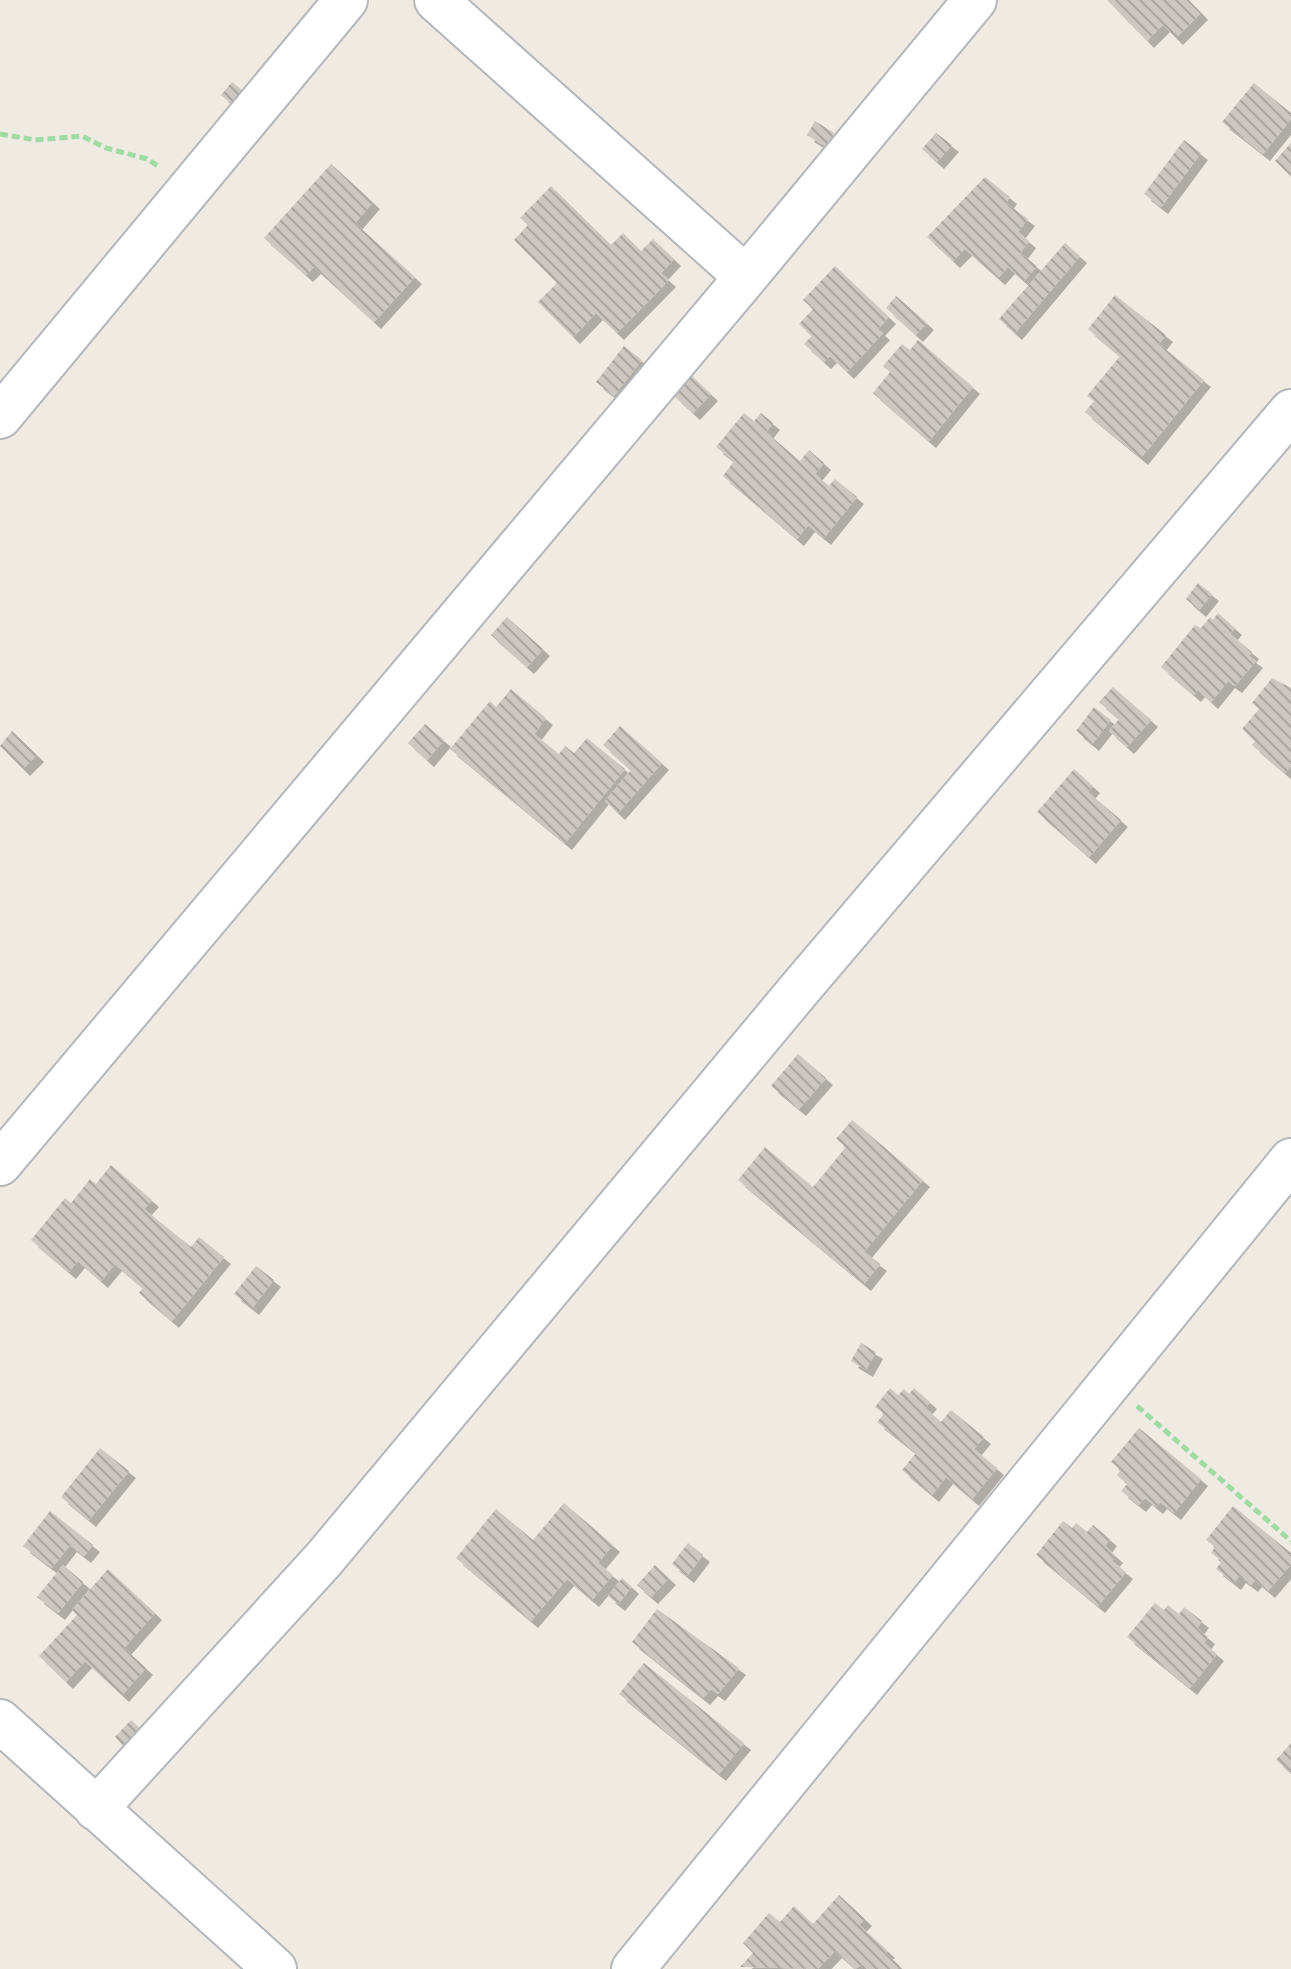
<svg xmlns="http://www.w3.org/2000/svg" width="1291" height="1969" viewBox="0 0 1291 1969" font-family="Montserrat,sans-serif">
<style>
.building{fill:url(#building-back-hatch);filter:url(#shadow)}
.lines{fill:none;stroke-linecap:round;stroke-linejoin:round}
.minor-casing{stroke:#b3b7bb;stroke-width:46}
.path{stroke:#9edca4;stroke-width:5;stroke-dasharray:8 4;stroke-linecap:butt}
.minor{stroke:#fff;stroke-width:42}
</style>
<defs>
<pattern id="building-back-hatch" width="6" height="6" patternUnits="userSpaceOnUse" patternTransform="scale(2)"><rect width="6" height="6" fill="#ccc7c1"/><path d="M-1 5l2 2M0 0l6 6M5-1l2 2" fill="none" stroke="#a9a5a0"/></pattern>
<filter id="shadow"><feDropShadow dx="7" dy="7" stdDeviation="0" flood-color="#0004"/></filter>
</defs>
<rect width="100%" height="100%" fill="#efeae2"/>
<path class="building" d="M1107,0H1189L1201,13L1176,38L1163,25L1147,41Z
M232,82L247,94L236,107L221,95Z
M1254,83L1291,113V119L1263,154L1222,122Z
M815,121L834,133L825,146L807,135Z
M936,133L952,145L937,162L922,149Z
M1184,140L1201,153L1161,207L1144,194Z
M1291,143V176L1275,161Z
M331,164L373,202L355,223L415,277L374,322L314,267L306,275L264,238Z
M985,177L1010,197L1006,203L1028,219L1018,232L1029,241L1020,253L1037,266L1024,281L1008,267L998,278L965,249L953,261L927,237Z
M551,186L611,245L623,233L641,251L653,239L674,259L661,273L669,280L617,333L596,313L573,337L538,302L557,283L514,240L528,225L520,218Z
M1065,243L1080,256L1015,333L999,319Z
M835,266L889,317L878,329L883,333L847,372L830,356L824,362L804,344L812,336L799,324L813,309L803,300Z
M1115,295L1166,335L1159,344L1204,380L1141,458L1085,412L1094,401L1087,396L1120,356L1088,329Z
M896,296L927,323L916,335L886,308Z
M918,340L973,387L929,441L873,393L890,372L883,366L902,344L910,350Z
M624,346L642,360L614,396L596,382Z
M692,376L711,394L693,413L674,396Z
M744,413L754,421L761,413L773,423L766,432L800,461L809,450L824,463L815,474L829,486L835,479L857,497L824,538L808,525L797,539L723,476L734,461L716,447Z
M1198,583L1212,594L1199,610L1186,599Z
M1218,613L1235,628L1230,634L1252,652L1249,656L1256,661L1235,686L1228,681L1211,702L1198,690L1194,695L1161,667L1195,625L1201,628L1210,617L1213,620Z
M507,617L543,649L527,667L491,635Z
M1272,678L1291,688V766L1285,773L1252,745L1255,741L1242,729L1259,709L1252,703Z
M1113,687L1151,720L1127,747L1109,731L1119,719L1099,702Z
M511,689L546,718L534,734L559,754L565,746L574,753L587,738L625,769L565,843L450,749L490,701L496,707Z
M1094,707L1111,720L1092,744L1076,731Z
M425,724L444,740L427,760L408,743Z
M620,726L662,763L618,813L605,801L631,770L603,745Z
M12,731L37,755L23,769L0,746Z
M1074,769L1093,786L1088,792L1121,820L1089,857L1037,812Z
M798,1054L826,1078L799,1109L771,1086Z
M852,1120L923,1180L864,1252L880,1264L864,1284L738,1180L765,1147L813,1187L846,1147L836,1139Z
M111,1165L152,1200L144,1209L191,1247L199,1237L224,1257L172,1321L139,1293L143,1288L115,1264L101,1281L78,1261L69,1272L31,1240L65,1198L71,1203L90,1179L96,1184Z
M256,1266L274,1280L252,1308L234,1294Z
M861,1343L876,1352L866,1370L851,1361Z
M890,1388L898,1395L904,1389L909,1394L914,1388L930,1402L925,1408L941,1422L951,1410L984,1437L974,1449L997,1468L972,1499L946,1477L932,1495L902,1470L916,1453L877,1422L884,1414L875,1407Z
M1139,1428L1201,1479L1174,1513L1160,1502L1156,1507L1145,1498L1139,1505L1121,1491L1127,1484L1117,1475L1121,1470L1111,1462Z
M100,1448L129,1471L89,1520L61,1497Z
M564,1503L613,1545L598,1563L613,1575L592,1600L567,1579L531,1621L456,1558L496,1509L533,1540Z
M1233,1506L1291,1553V1564L1268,1591L1255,1580L1251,1585L1239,1576L1234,1583L1216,1569L1222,1561L1211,1553L1215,1547L1206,1540Z
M50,1511L93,1545L84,1556L70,1545L52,1568L23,1546Z
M1063,1521L1072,1528L1076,1523L1087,1532L1093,1525L1110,1539L1105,1546L1116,1556L1112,1561L1126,1572L1098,1606L1036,1555Z
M688,1543L703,1555L687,1576L672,1564Z
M63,1565L83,1582L58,1613L37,1597Z
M655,1565L669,1578L651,1597L637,1585Z
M108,1569L155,1613L124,1648L146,1668L122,1695L85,1661L66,1682L39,1656L77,1615L72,1610Z
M622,1578L632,1587L618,1604L608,1596Z
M1155,1603L1164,1610L1168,1605L1179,1614L1184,1607L1202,1621L1197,1628L1208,1637L1204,1643L1217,1654L1190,1688L1127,1637Z
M657,1609L739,1668L718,1694L711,1689L703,1698L632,1642Z
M644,1663L744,1743L719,1774L619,1694Z
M131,1720L142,1730L125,1748L115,1737Z
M1291,1743V1773L1276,1760Z
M839,1895L865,1919L859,1925L888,1951L885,1953L900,1966L897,1969H867L862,1964L855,1969L835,1951L818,1969L740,1967L753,1953L743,1943L769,1913L780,1922L794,1906L813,1924Z"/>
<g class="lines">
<defs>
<path id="minor" d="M436,0L746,277
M0,417L346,0
M0,1164L746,277L975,0
M0,1721L275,1969
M96,1809L324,1559L803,985L1291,411
M633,1969L1291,1160"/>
</defs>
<use href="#minor" class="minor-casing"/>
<path class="path" d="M0,134L35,140L82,136L106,148L147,159L160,167
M1137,1406L1291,1541"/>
<use href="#minor" class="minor"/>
</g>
</svg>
